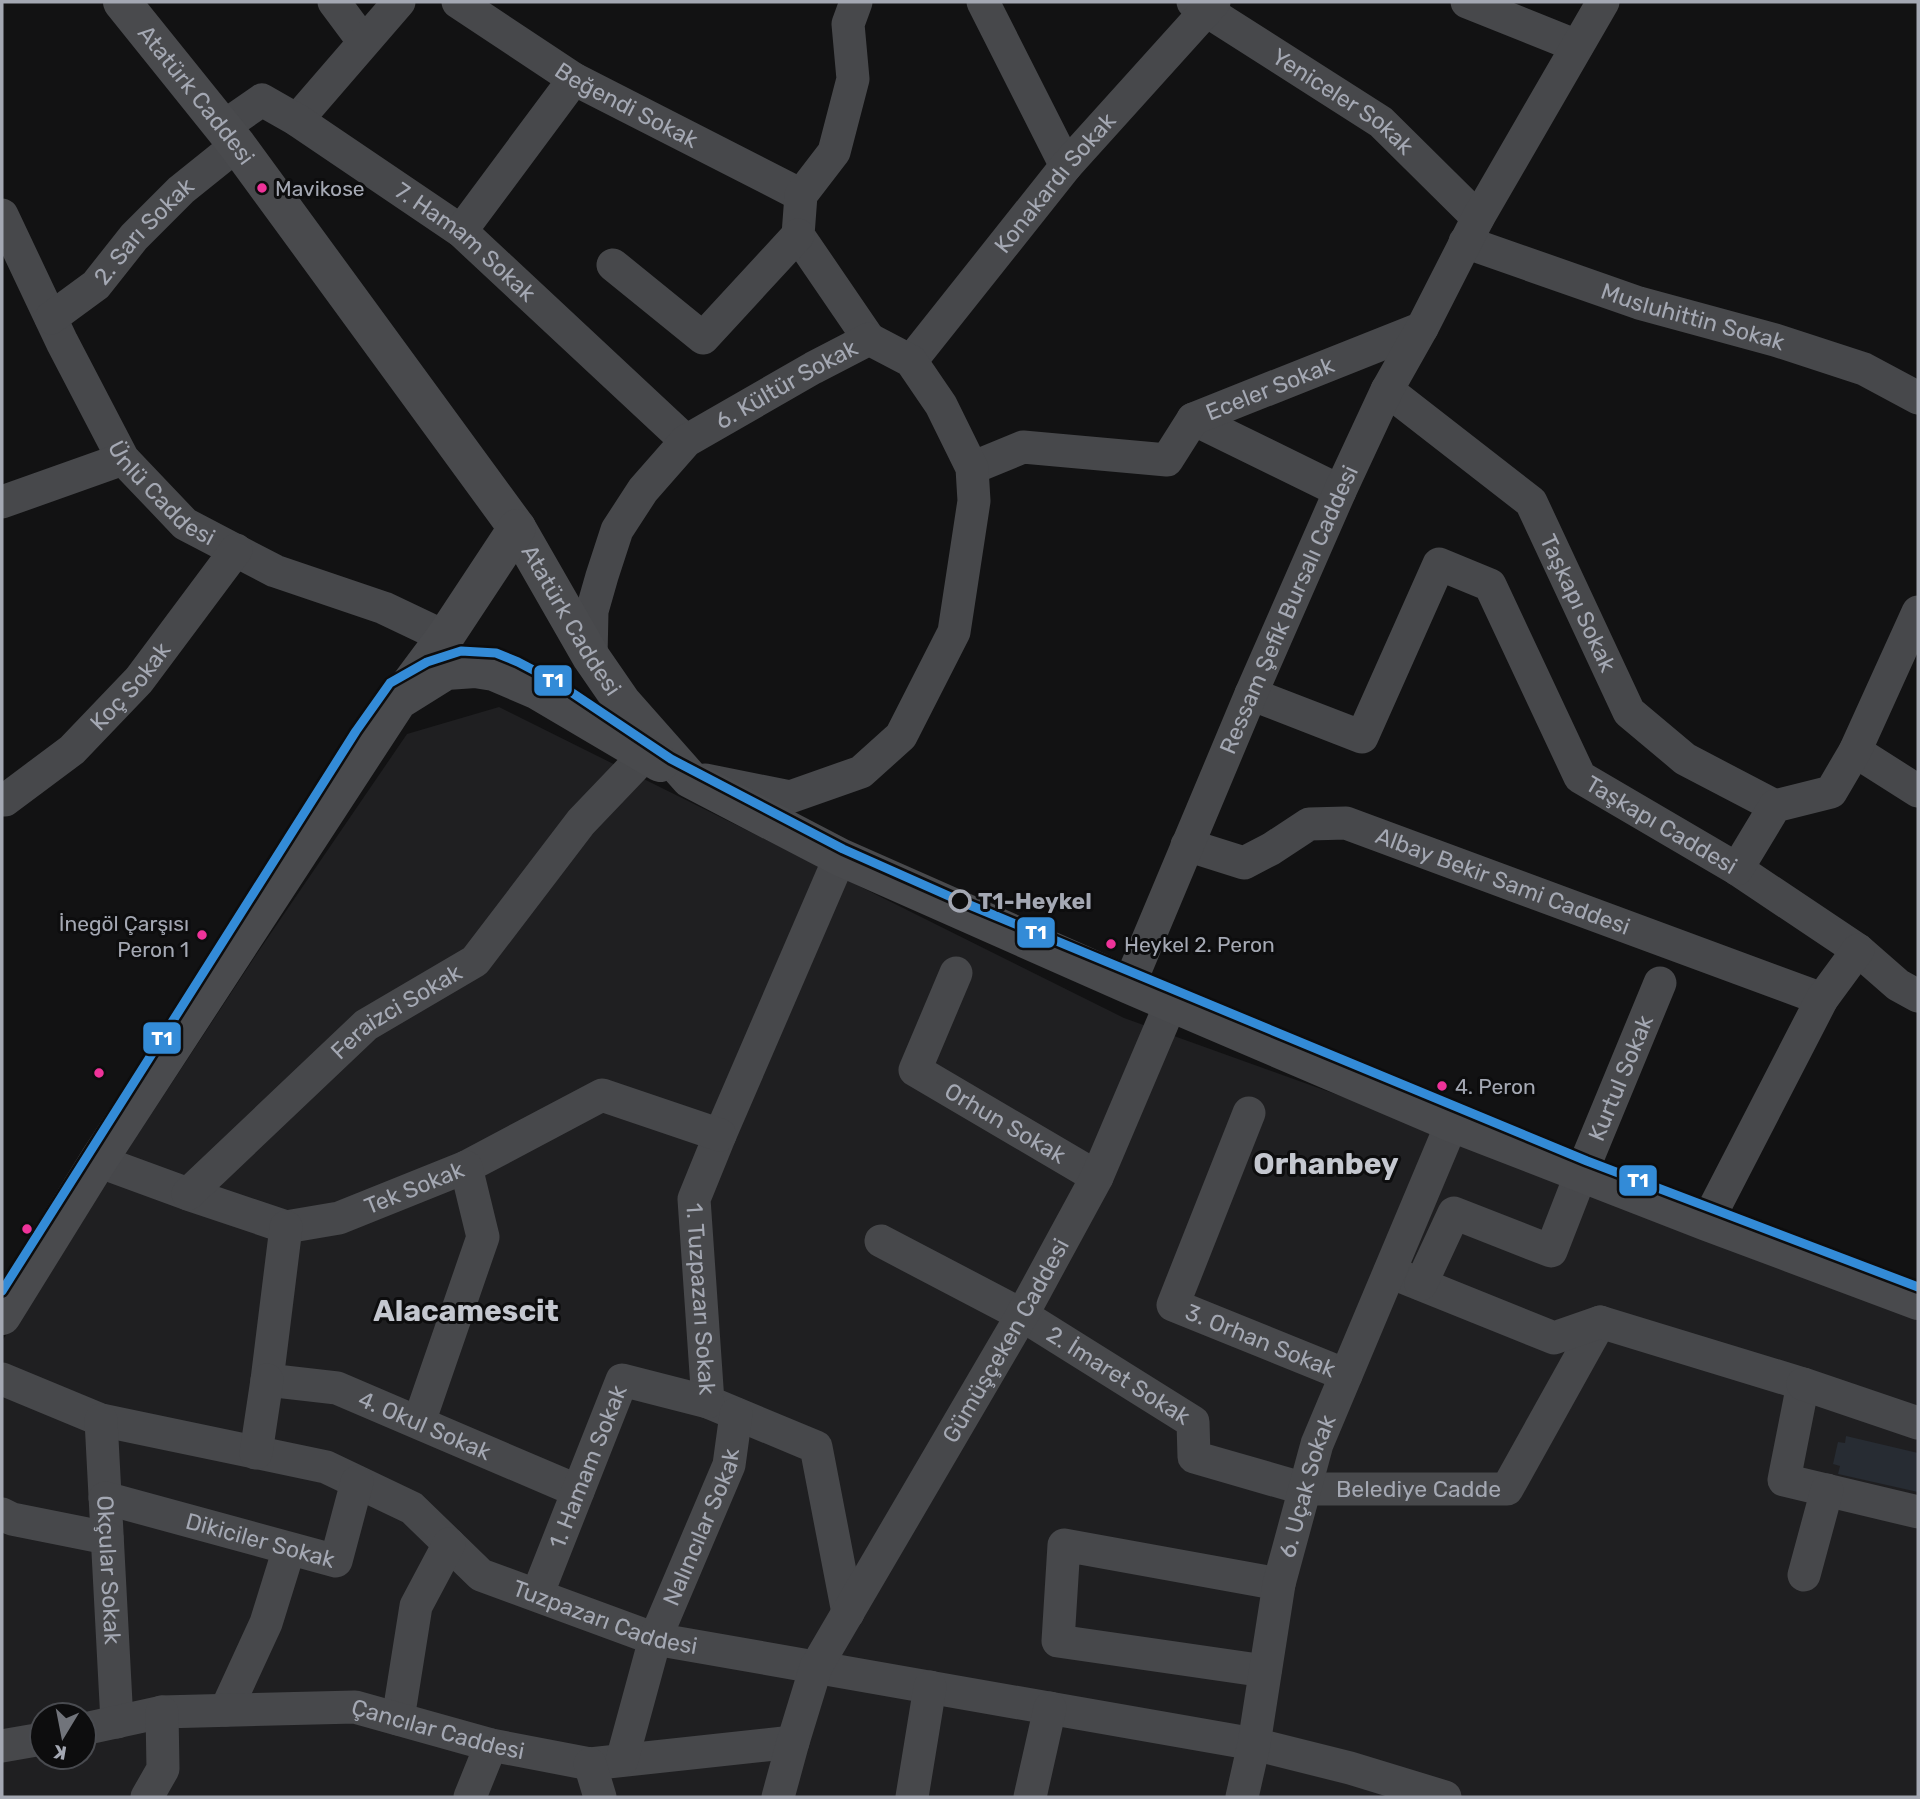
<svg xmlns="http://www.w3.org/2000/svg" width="1920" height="1799" viewBox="0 0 1920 1799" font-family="Rubik,sans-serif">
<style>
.built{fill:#1f1f21;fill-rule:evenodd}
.water{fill:#272c33}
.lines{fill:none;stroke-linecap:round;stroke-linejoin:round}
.minor{stroke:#47484b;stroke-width:33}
.major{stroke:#494a4d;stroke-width:38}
.tram-1-casing{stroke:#0d0d0e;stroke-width:14}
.tram-1{stroke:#338bd7;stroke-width:9}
.bus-dot{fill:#ef339a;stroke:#0d0d0e;stroke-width:2.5}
.stop-dot{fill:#0d0d0e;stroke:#a4a8b3;stroke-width:3.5}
.labels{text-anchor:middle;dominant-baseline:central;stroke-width:6;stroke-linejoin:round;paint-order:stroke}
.bus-label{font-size:21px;fill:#a4a8b3;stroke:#0d0d0e;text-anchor:start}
.street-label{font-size:23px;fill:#a4a8b3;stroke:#0d0d0e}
.stop-label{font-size:23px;font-weight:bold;fill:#a4a8b3;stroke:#0d0d0e;text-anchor:start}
.district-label{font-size:30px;font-weight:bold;fill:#c4c7cf;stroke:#0d0d0e}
.line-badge{stroke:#0d0d0e;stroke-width:2.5}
.badge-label{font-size:19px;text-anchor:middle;font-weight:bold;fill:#fff}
</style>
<rect width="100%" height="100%" fill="#121213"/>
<path class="built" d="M499,707L1124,1018L1918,1304V1797H2V1341L258,952L407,734ZM42,1715H84V1757H42Z"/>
<path class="water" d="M1846,1436L1918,1453V1492L1838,1474L1840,1466L1833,1464L1838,1442L1845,1443Z"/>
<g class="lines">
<g class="minor">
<path d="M334,2L363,41"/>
<path id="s1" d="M458,2L574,79L801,195"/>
<path d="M856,2L848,24L853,79L834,152L801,195L798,235L869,339"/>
<path d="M983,2L1066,166"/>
<path id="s2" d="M1193,2L1381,122L1478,218"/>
<path d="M1467,2L1577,46"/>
<path d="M297,120L399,2"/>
<path id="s3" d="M223,127L262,100L297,120L461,231L686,441"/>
<path id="s4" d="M2,215L62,342L123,459L185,524L275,571L384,608L445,637"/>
<path d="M461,231L574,79"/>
<path id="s5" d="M1465,242L1639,303L1775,340L1864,369L1918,398"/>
<path d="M613,265L703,338L798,235"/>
<path id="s6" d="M51,318L96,285L134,237L181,190L237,145"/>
<path id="s7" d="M911,361L1066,166L1214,2"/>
<path id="s8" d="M1387,390L1531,502L1629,712L1685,759L1775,806"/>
<path d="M1193,419L1340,491"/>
<path id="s9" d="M972,468L1023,447L1167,460L1193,419L1422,328"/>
<path d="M2,502L123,459"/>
<path id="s10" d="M591,657L592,611L602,576L617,530L643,490L686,441L813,368L869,339L911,361L941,405L972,468L974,501L954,632L901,736L861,772L790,797L705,780"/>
<path id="s11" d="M1251,694L1362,737L1439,564L1490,585L1580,777L1737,869L1858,950L1898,985L1918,996"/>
<path d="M1855,751L1918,791"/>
<path id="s12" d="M2,800H5L72,750L139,680L236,550"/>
<path id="s13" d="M1187,845L1244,863L1271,849L1309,824L1346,823L1822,999"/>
<path id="s14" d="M840,857L720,1135L694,1199L708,1402L816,1447L848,1613"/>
<path d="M1737,869L1775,806L1831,792L1855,751L1918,612"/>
<path id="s15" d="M956,973L915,1070L1097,1177"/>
<path id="s16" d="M1129,985L1251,694L1340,491L1387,390L1422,328L1478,218L1603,2"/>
<path id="s17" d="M1249,1113L1173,1305L1346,1375"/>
<path id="s18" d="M98,1161L188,1194L286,1227L339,1218L466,1167L602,1095L720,1135"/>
<path id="s19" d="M188,1194L366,1025L475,961L581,822L645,755"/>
<path d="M1707,1222L1822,999L1858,950"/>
<path id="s20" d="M286,1227L267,1380L337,1388L578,1491"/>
<path id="s21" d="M881,1241L1022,1315L1193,1422L1194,1457L1305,1489H1507L1600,1322"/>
<path d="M1390,1272L1554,1338L1600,1322L1803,1384L1784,1480L1918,1512"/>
<path id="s22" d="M1421,1284L1454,1213L1551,1251L1581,1174L1660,983"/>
<path id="s23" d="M2,1379L101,1420L326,1467L412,1508L481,1575L655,1639L1254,1744L1350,1768L1445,1797"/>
<path d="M1803,1384L1918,1423"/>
<path id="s24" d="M101,1420L117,1722"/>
<path d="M419,1422L483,1237L466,1167"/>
<path d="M256,1453L267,1380"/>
<path id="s25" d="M105,1498L336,1561L357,1482"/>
<path d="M2,1514L12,1519L107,1538"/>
<path d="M1804,1575L1827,1490"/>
<path id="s26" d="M537,1595L622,1380L708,1402"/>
<path d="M1265,1671L1058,1641L1064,1545L1279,1584"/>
<path d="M226,1710L266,1623L289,1549"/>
<path d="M398,1719L416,1606L449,1544"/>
<path id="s27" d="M84,1729L162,1712L355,1707L491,1745L590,1764L793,1742"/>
<path d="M2,1746L42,1739"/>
<path id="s28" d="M622,1760L655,1639L729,1465L736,1414"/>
<path d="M590,1764L600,1797"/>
<path d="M147,1797L163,1769L162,1712"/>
<path d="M470,1797L491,1745"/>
<path id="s29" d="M778,1797L793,1742L816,1667L1022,1315L1097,1177L1171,1003"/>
<path d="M912,1797L930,1687"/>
<path d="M1030,1797L1050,1708"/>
<path id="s30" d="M1242,1797L1254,1744L1279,1584L1317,1444L1452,1123"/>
</g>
<g class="major">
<path id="s31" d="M122,2L237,145L517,528L591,657L622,702L690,779L840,857L1129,985L1452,1123L1707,1222L1918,1301"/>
<path d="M407,688L445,637L517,528"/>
<path d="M2,1316L98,1161L398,701L446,671L475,669L494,672L536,690L660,763"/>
</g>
<defs>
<path id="tram-1" d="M2,1291L356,731L390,683L427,662L461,651L496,653L518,662L556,682L671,759L843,849L960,901L1587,1161L1918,1287"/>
</defs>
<use href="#tram-1" class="tram-1-casing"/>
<use href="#tram-1" class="tram-1"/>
</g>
<g class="bus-dot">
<circle cx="262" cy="188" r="6"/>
<circle cx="202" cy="935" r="6"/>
<circle cx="1111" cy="944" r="6"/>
<circle cx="99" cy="1073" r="6"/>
<circle cx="1442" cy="1086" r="6"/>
<circle cx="27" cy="1229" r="6"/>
</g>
<circle class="stop-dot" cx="960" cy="901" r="10"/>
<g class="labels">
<g class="bus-label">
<text x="275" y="188">Mavikose</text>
<text x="189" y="923" text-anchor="end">İnegöl Çarşısı<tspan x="189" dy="26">Peron 1</tspan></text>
<text x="1124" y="944">Heykel 2. Peron</text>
<text x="1455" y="1086">4. Peron</text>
</g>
<g class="street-label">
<text stroke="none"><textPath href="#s31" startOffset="119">Atatürk Caddesi</textPath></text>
<text stroke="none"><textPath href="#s2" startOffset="180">Yeniceler Sokak</textPath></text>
<text stroke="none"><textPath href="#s1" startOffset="198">Beğendi Sokak</textPath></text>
<text stroke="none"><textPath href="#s7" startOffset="229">Konakardı Sokak</textPath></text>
<text stroke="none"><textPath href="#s6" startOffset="128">2. Sarı Sokak</textPath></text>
<text stroke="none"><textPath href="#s3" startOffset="296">7. Hamam Sokak</textPath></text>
<text stroke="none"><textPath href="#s5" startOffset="240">Musluhittin Sokak</textPath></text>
<text stroke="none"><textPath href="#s10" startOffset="359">6. Kültür Sokak</textPath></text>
<text stroke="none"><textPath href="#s9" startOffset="331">Eceler Sokak</textPath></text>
<text stroke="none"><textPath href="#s4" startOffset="324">Ünlü Caddesi</textPath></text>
<text stroke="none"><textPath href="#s8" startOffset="294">Taşkapı Sokak</textPath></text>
<text stroke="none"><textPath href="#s16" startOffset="408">Ressam Şefik Bursalı Caddesi</textPath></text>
<text stroke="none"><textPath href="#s31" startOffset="765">Atatürk Caddesi</textPath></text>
<text stroke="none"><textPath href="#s12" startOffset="173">Koç Sokak</textPath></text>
<text stroke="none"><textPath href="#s11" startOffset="670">Taşkapı Caddesi</textPath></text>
<text stroke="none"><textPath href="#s13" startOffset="340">Albay Bekir Sami Caddesi</textPath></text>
<text stroke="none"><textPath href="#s19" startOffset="278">Feraizci Sokak</textPath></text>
<text stroke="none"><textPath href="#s22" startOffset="369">Kurtul Sokak</textPath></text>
<text stroke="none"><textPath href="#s15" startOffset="210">Orhun Sokak</textPath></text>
<text stroke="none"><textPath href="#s18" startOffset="334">Tek Sokak</textPath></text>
<text stroke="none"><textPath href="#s14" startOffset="472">1. Tuzpazarı Sokak</textPath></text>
<text stroke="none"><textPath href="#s29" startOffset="513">Gümüşçeken Caddesi</textPath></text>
<text stroke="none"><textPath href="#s17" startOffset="301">3. Orhan Sokak</textPath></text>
<text stroke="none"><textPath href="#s21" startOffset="273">2. İmaret Sokak</textPath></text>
<text stroke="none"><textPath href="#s20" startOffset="320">4. Okul Sokak</textPath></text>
<text stroke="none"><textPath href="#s26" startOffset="138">1. Hamam Sokak</textPath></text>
<text stroke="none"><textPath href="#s30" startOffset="318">6. Uçak Sokak</textPath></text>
<text stroke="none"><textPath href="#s21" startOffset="625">Belediye Cadde</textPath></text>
<text stroke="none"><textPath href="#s28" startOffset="247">Nalıncılar Sokak</textPath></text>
<text stroke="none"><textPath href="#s25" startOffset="161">Dikiciler Sokak</textPath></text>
<text stroke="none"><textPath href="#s24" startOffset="150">Okçular Sokak</textPath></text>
<text stroke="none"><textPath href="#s23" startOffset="660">Tuzpazarı Caddesi</textPath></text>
<text stroke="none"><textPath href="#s27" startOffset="359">Çancılar Caddesi</textPath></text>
</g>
<g class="stop-label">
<text x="978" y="901">T1-Heykel</text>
</g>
<g class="district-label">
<text x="1326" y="1164">Orhanbey</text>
<text x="466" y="1311">Alacamescit</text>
</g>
</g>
<g class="line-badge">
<rect x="533" y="664" width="40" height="33" rx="7" fill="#338bd7"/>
<rect x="1016" y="916" width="40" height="33" rx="7" fill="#338bd7"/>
<rect x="142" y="1021" width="40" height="34" rx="7" fill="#338bd7"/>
<rect x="1618" y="1164" width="40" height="33" rx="7" fill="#338bd7"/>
</g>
<g class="badge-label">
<text x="553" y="687">T1</text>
<text x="1036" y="939">T1</text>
<text x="162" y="1045">T1</text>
<text x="1638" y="1187">T1</text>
</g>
<rect width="1920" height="1799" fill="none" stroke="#a4a8b3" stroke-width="7"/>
<g transform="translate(63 1736) rotate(190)"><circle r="33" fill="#0d0d0e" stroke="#494b50" stroke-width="2"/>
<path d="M0-5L12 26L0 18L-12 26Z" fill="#71747b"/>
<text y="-10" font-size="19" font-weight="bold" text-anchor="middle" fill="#a4a8b3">K</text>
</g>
</svg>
